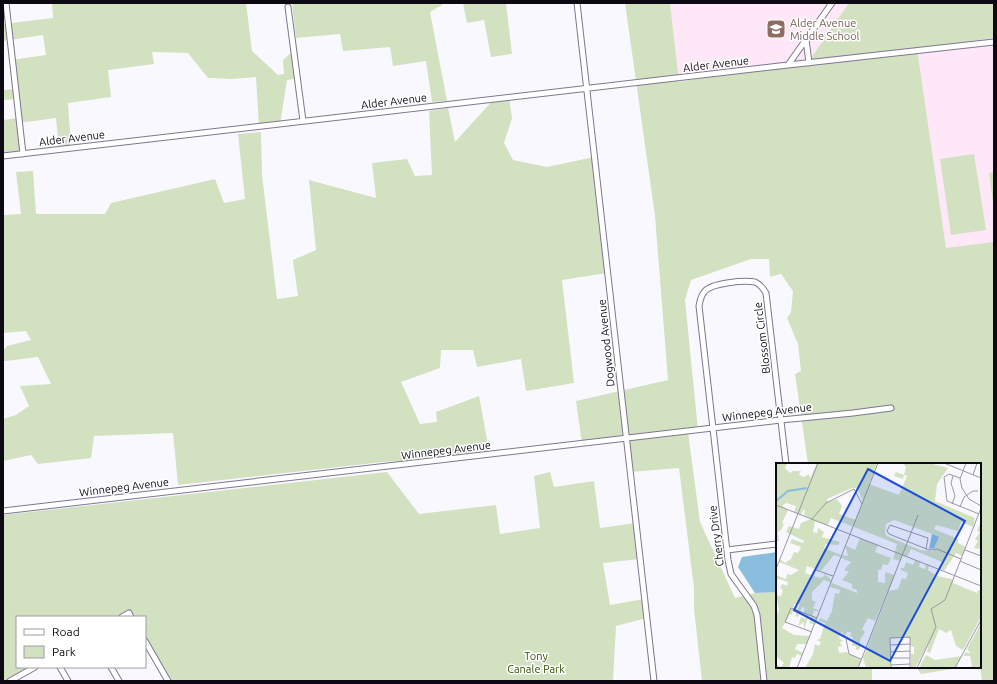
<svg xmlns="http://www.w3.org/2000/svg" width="997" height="684" viewBox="0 0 997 684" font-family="Ubuntu,sans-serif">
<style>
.education{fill:#fee8f7}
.green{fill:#d2e1c0}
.water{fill:#89bdde}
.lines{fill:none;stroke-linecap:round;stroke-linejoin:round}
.minor-casing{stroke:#7f7692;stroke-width:7}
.minor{stroke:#fff;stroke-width:5}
.labels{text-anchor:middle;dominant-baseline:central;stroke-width:3;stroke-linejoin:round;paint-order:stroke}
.education-label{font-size:11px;fill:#785e54;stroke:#fff;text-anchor:start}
.street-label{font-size:11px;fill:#0d0913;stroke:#fff}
.park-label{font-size:11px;fill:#354f01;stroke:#fff}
.inset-river{fill:none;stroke:#89bdde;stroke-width:2}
.inset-road{fill:none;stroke:#9b98a1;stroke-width:1}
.view{fill:#1d4ed8;fill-opacity:0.15;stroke:#1d4ed8;stroke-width:2}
.inset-edge{fill:none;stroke:#0d0913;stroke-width:2}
</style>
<rect width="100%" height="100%" fill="#faf8ff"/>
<path class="education" d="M670,3H879L881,55L678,78Z
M994,42V243L941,251L916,51Z"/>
<path class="green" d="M52,3H246L252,51L278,75L284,74L283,60L297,47L300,78L287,80L280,124L259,127L256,77L232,79L208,78L188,53L152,52L154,64L108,70L111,97L68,103L71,148L59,149L56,118L19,123L23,154L3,157V120L18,118L16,99L3,100V90L15,89L11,60L46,55L43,35L3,41V24L53,18Z
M292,3H441L442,5L430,12L447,101L432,102L426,61L393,66L390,47L343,51L340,34L296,38Z
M463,3H506L512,54L491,57L484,20L467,23Z
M625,3H670L679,82L745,70L807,64L849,3H994V38L917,49L946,248L994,242V681H982L980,665V464H808L795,374L801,371L798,344L787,318L791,312L793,291L781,274L770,277L769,259H751L691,280L685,300L698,430L688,432L700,522L735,598L755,593L777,592V667H872V681H702L694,609V588L679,468L630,472L626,440L582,444L576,401L668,380L655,216Z
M509,97L512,118L504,143L513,160L547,167L594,157L607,273L562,280L574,383L526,391L521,359L477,367L473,350H441L440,368L401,382L420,424L437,422L436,412L479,396L490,456L383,462L178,485L173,433L94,436L91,458L38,464L31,455L3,461V419L16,415L29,406L20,386L51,384L38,357L5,361L3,360V351L7,346L31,340L26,331L3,333V215L21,214L16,172L33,171L36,214H105L111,203L215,179L224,203L245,199L238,134L261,132L262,175L277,299L298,296L293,260L316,250L309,180L376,198L372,163L407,159L415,176L432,175L429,111L448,108L455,142L494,99Z
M974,154L986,230L951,235L940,159Z
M994,172V210L989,173Z
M387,472L419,514L496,505L500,534L540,528L534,476L550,472L554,487L594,481L600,528L636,523L640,559L603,563L610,605L644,599L647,618L616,626L613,681H167L145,642V617H131L129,614L124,617H17V667H36L12,681H3V515Z
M916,667H964L921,674Z"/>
<path class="water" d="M777,552V592L755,593L738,567L742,557Z"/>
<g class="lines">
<defs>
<path id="minor" d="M6,3L23,154
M577,3L654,681
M288,7L303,121
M806,39L809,63
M788,65L994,42
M3,156L788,65L832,3
M3,511L781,420L853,413L891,408
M727,550L777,544
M122,617L129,613L131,617
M145,641L168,681
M60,667L68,681
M111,667L119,681
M10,681L35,667
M764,681L757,615L754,606L731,574L728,560L699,306C700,300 701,295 705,291C712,283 744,280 755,282C760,284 763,288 766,293L786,464"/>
</defs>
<use href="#minor" class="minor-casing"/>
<use href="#minor" class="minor"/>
</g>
<defs>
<symbol id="school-square" viewBox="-11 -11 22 22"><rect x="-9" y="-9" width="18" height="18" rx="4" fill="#8d6e63" stroke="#fff"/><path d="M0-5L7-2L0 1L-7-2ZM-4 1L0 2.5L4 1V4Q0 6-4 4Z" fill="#fff"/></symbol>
</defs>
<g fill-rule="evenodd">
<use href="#school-square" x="765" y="18" width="22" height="22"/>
</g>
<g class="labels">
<g class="education-label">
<text x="790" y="23">Alder Avenue<tspan x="790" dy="13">Middle School</tspan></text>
</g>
<g class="street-label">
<text transform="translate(716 64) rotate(-7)">Alder Avenue</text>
<text transform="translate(394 101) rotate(-7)">Alder Avenue</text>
<text transform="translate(72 138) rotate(-7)">Alder Avenue</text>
<text transform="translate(762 338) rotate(-97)">Blossom Circle</text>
<text transform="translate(606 343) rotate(-96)">Dogwood Avenue</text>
<text transform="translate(767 412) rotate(-7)">Winnepeg Avenue</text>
<text transform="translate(446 450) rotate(-7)">Winnepeg Avenue</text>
<text transform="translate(124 487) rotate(-7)">Winnepeg Avenue</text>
<text transform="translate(716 536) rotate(-97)">Cherry Drive</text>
</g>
<g class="park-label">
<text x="536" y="656">Tony<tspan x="536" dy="13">Canale Park</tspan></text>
</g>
</g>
<g transform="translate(776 463)">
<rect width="205" height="205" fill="#faf8ff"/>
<path d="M0,0H11L9,5L14,10L17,8H25L23,12L28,14L33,11L34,16L41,0H101L93,21L123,32L131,13L128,12L127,16L118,13L120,9L128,12L130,4L127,0H153L172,5L161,21L159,38L199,55L197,64L185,59L182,68L160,62L158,66L182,76V80L190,84L186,93L180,90L168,108L164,106L166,99L135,86L131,94L126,92L124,98L117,96L121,81L55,55L52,62L39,58L37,69L41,70L42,65L48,69L46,74L64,79L62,82L50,81L48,85L65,92L64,94L58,92L45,108L31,103L29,110L44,115L49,113L46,109L56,117L55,120L48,117L36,129V137L40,139L37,145L44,148H38L36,154L41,155L39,162L33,160L35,154L33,152L28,166V159L22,163L25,154L30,156L31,152L27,150L29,145L26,144L22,154L19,153L24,141H18L16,152L14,151L6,165L18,172L34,173L31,181H21L19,186L27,190L26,193L21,191L19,195L16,194L13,205H0V201L5,204L8,200L0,193V153L3,147L0,132L5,133L7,127L4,125L6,121L11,123L12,119L0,115V112L10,116L11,111L15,112L23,107L3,99L4,96L9,100L15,96L18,89L22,90L25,84L14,80L16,76L27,80L28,78L10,69L13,63L23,66L25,60L35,56L28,52L29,47H27L25,52L18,49L20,43L10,40L6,43L12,47L6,60L8,61L5,67L2,69L3,78H0ZM76,25H81L87,38L80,57L63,51L66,43L61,36L52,39L51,36ZM118,57L156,71L157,88L144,87L111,73L109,70L110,61ZM205,58V84L202,86L198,85L202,78L199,76L204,69L201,68ZM84,75L102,82L99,89L115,95L112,102L107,101L105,107H102V119L109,120V109L119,112L99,158L92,155L86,166L89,169L84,177V186L80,187V183H76L77,174L74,173L75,169H71L68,174L66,168L63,175L67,178L64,179L66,183L62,184L63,190L70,189L85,197L82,205H29L37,191L39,181L43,183L45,179L40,177L44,176L49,160L43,158L44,155L51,158L56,148L59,130L63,131L64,127L54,124L56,120L81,130V127L76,125V121L66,117L73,109L68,107L75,99L65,95L66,92L72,93L69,82L79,87ZM139,97L144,99L143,104L149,106L150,101L153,102L152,107L161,113L176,116L177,120L201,130L202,127L205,128V154L187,187L180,183L175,167L170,170L163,166L154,190L151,189L153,180L139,205H135V191H138V184L134,183V175H114L115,205H90L87,195L113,128L122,126L126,115L130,116L132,110L125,107V105H128L130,99L137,102ZM205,160V202L203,205H192L196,203L194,193H187L190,189L195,191L191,186ZM150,192L159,197L186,193L179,205H143Z" fill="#d2e1c0" fill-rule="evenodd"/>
<path d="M156,71L163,74L158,85L153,86Z" fill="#89bdde"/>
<path class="inset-river" d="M0,38L12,28L31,25"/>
<path class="inset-road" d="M168,0L205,15M190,0L184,16L186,25L193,36L205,43M197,12L201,0M184,15L173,11L168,14L171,38L203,51M86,41L102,0M176,41L179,33L175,20L177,13M0,42L205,123M184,44L188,34L197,28H202M150,86L152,75L114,62L111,68L113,71L153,87L161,86L185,96M189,87L205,93M184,98L205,107M0,106L42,0M40,107L57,113M36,169L9,159L15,145L41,155M70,176L73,191L85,196M114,182L134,181M114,189L134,188M114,195H134M115,202L134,201M21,205L86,41L78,26L50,40L36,56M82,205L142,52M115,205L114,175L134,174V205M141,205L160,164L155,146L169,137L205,45M179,205L205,157"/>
<path class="view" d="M92,6L189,58L114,198L18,147Z"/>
<rect width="205" height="205" class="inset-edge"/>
</g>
<rect width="997" height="684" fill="none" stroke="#0d0913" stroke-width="8"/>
<rect x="16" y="616" width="130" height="52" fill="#ffffff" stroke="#9e9da1"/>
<rect x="24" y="629" width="20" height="6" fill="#ffffff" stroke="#9e9da1"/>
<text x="52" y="636" font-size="12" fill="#0d0913">Road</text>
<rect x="24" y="646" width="20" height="12" fill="#d2e1c0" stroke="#9e9da1"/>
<text x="52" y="656" font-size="12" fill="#0d0913">Park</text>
</svg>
